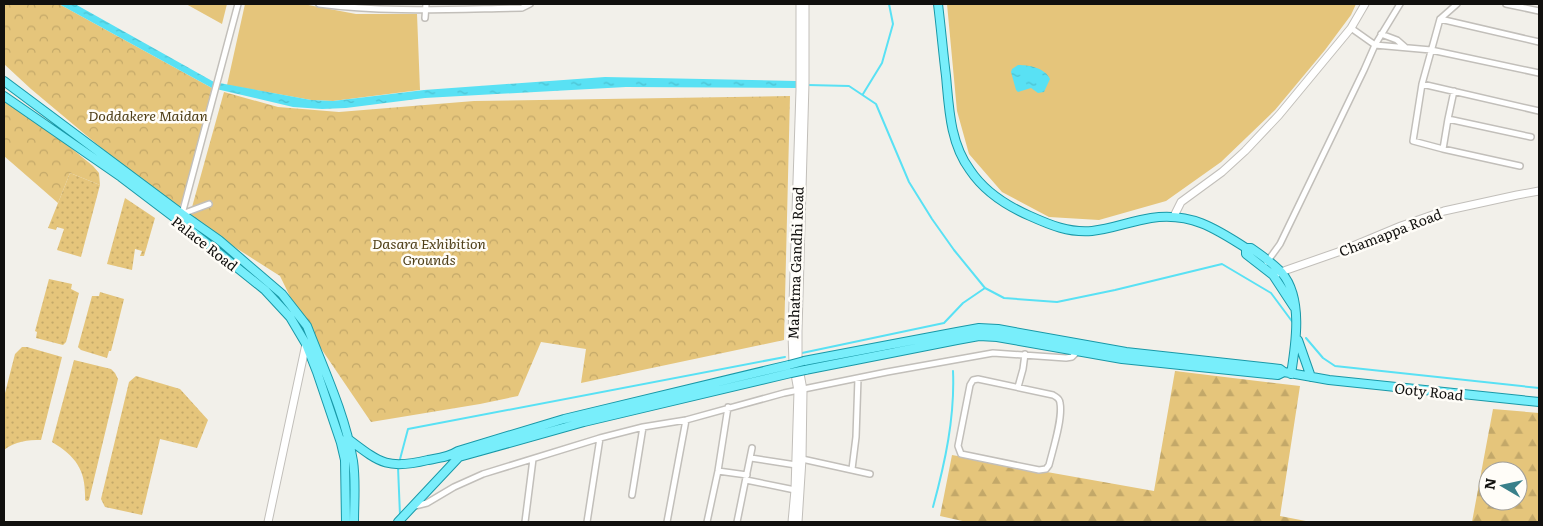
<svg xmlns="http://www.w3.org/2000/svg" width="1543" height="526" viewBox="0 0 1543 526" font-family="Literata,serif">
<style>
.grass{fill:#e5c57b}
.forest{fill:url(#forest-firs);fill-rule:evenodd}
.park{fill:url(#park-crowns)}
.garden{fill:url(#garden-dots)}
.water{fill:url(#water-ripples)}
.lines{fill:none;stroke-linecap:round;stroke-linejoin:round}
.stream{stroke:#59e1f4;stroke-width:2}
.street-casing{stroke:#c2bfba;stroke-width:8}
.secondary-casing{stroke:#c2bfba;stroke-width:9}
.primary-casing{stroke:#1998a7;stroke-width:10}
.street{stroke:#fff;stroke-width:5}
.secondary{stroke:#fff;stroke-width:7}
.primary{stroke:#78eefb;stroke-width:8}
.primary-bridge-casing{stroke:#1998a7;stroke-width:10;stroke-linecap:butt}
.primary-bridge{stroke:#78eefb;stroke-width:8}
.labels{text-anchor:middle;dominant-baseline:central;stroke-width:5;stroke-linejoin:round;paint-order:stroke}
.park-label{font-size:14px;font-style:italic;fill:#4f3f18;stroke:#fffdf8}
.street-label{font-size:14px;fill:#11100e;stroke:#fffdf8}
</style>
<defs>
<pattern id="forest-firs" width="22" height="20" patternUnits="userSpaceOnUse" patternTransform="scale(1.25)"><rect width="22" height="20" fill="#e5c57b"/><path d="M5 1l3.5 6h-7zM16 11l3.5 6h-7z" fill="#c3a869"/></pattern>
<pattern id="park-crowns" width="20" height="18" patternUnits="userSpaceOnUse" patternTransform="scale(1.25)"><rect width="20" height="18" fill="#e5c57b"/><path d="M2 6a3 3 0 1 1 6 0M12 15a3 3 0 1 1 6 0" fill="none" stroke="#c3a869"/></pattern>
<pattern id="garden-dots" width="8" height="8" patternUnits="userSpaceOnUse" patternTransform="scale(1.25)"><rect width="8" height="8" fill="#e5c57b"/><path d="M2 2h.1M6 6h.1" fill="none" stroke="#c3a869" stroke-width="1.8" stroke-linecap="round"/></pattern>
<pattern id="water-ripples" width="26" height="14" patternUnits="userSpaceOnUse" patternTransform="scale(1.25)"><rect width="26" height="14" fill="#59e1f4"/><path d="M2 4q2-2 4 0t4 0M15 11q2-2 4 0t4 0" fill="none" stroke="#4cc0d0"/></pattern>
</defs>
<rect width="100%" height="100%" fill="#f2f0ea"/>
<path class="grass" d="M186,4H227L222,24Z
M245,4H303L356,14H417L420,90L333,101L311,100L227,85Z
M947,4H1356L1351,15L1325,50L1275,110L1221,162L1166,201L1099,220L1049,217L1002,192L969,154L957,111Z"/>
<path class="forest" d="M1175,371L1300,386L1280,516L1311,522H967L940,516L952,455L1154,491Z
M1493,409L1539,413V522H1472ZM1488,471H1518V501H1488Z"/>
<path class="park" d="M4,4H59L212,88L182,202L179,207L173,208L31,89L4,64Z
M224,92L278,107L339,112L474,101L790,96L784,340L581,383L586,349L541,342L518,396L480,404L371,422L301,319L280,276L189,218Z
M4,93L93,166L99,173L100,185L70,173L58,203L4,156Z"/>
<path class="garden" d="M70,173L100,185L81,257L57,250L64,229L57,227L56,230L48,228Z
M125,198L155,218L144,256H140L142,251L135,249L132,270L107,264Z
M49,279L72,284L71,289L79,293L66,342L63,345L36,338L37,332L35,331Z
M100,292L124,299L111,351H109L107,358L81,350L78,347L92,296H99Z
M22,347H27L62,357L41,440C28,440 15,441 4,450V397L15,354Z
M74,360L111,369L115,373L118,379L89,500L87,501L85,500C86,471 77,457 52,442Z
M136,376L180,389L208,420L197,448L160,439L142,515L105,507L101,499L129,382Z"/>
<path class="water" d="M59,4H75L214,82L311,100L333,101L424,90L605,77L796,81V88L626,87L425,98L346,108L322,109L293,107L212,88Z
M1018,65C1030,65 1045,68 1050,79L1044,92L1038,93L1031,88L1018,92L1016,90L1011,72L1012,69Z"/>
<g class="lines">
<path class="stream" d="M808,85L849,86L876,104L909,182L932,219L954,250L985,288L1004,298L1057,302L1115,290L1222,264L1271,293L1294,324
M863,94L882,63L893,24L889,4
M1306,338L1323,358L1335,366L1539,388
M802,353L944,323L963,303L985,288
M399,463L408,429L785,357
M398,467L400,515
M933,507C945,463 955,417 953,371"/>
<defs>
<path id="street" d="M319,4C386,13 455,9 522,8L530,4
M1457,4L1440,19L1422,84L1413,141L1443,149L1520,166
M1506,4L1539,11
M425,18L426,4
M1440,19L1539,42
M1351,28L1375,45L1431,50L1539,73
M1381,34L1397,40L1405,47
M1422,84L1539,111
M1454,91L1448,119L1531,137
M1443,149L1448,119
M182,214L238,4
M182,214L209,204
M1267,262L1280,244L1364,70L1375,45L1400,4
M978,379L1053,395C1056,397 1060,398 1060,403C1063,418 1053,449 1049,465L1046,469L1039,470L961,454L958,446L970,385L973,380Z
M1018,387L1023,369L1025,354
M751,458L796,465
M802,459L870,474
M852,469L856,437L858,378
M718,471L747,475
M746,480L795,490
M632,495L643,427
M415,506L427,503L454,487L483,474L600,438L643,427L686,420L784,393L887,372L993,353L1066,358L1072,357L1077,352
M525,522L533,459
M587,522L600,438
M667,522L686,420
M707,522L718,471L728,407
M737,522L752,448"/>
<path id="secondary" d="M1174,216L1181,202L1222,172L1245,151L1279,115L1351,28L1365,4
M1278,273L1341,251L1401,226L1444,211L1517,195L1539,191
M268,522L306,344
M792,522L795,490L798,391L793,363L792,334L800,90V4
M798,522L802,459L803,390L798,363V331L805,83V4"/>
<path id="primary" d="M938,4C941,28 943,52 946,76C949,108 950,143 970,170C984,191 1007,206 1030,216C1050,225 1069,233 1092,231C1112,229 1131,221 1151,218C1190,212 1215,228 1246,248H1251C1262,256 1273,263 1282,273C1303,298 1296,343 1291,374
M4,81L182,214L219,240L282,294L307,326C324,370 345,414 353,461C356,481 354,502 354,522
M4,96L121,177L179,221L265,290L290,317L306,344L317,372L341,443L345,460L346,522
M1246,248V254L1273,275L1294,307
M1298,340L1311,377
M804,361L957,332L979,328L998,329L1126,352L1280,369L1284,372L1329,380L1539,402
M805,370L957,340L979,336L997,337L1122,359L1278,375L1284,372
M347,438C380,463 387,470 428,460C439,458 449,457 458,451L564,419L789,365
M451,455L459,457L584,422L791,373
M398,522L459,457L458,454"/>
</defs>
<use href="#street" class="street-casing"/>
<use href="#secondary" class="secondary-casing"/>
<use href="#primary" class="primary-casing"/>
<use href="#street" class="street"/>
<use href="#secondary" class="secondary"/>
<use href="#primary" class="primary"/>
<defs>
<path id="primary-bridge" d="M789,365L804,361
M791,373L805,370"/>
</defs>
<use href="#primary-bridge" class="primary-bridge-casing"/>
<use href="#primary-bridge" class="primary-bridge"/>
</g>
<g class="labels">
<g class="park-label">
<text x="148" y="115">Doddakere Maidan</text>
<text x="429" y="243">Dasara Exhibition<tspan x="429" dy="16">Grounds</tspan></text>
</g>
<g class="street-label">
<text transform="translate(1390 232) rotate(-21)">Chamappa Road</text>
<text transform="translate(205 243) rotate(38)">Palace Road</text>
<text transform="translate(795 263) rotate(-88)">Mahatma Gandhi Road</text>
<text transform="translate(1429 391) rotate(6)">Ooty Road</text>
</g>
</g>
<rect width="1543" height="526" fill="none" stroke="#11100e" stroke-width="10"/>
<g transform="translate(1503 486) rotate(279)"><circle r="24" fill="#fffdf8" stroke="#a09e9a"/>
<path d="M0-4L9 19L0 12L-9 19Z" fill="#39808a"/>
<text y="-8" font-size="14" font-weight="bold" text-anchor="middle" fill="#11100e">N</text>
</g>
</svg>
